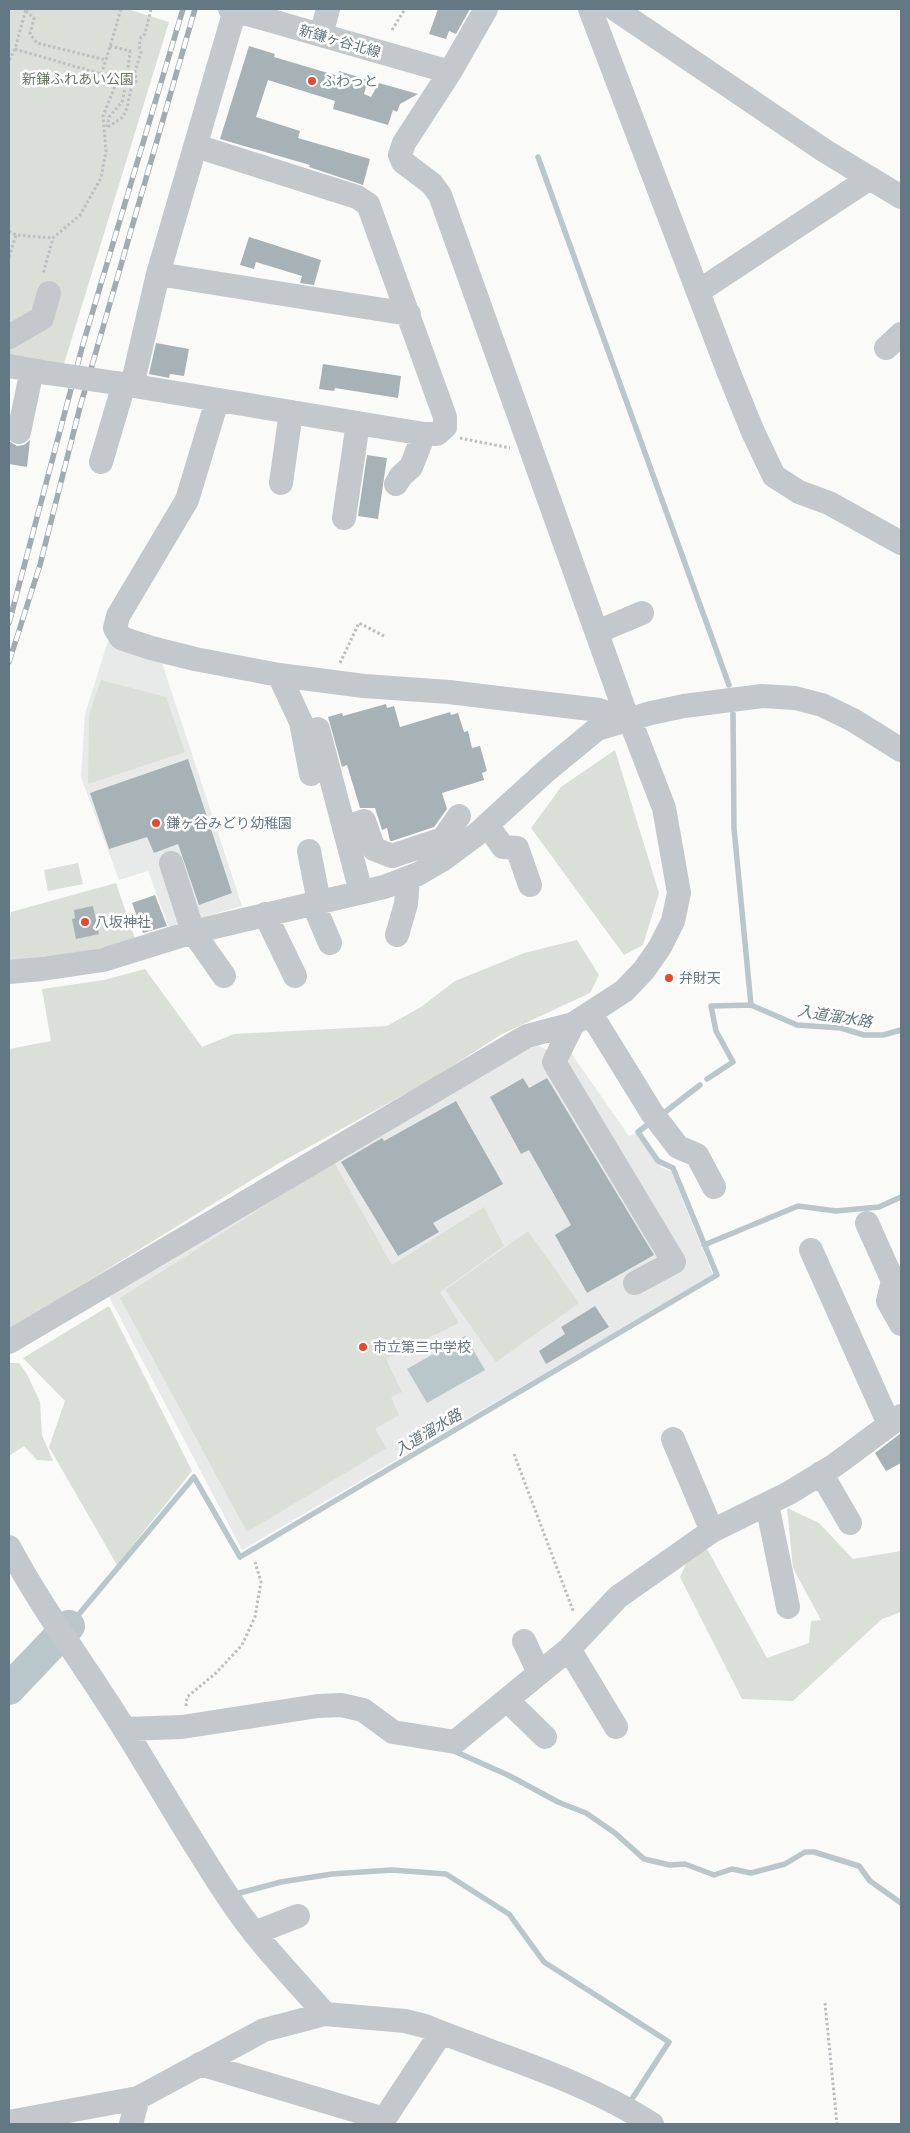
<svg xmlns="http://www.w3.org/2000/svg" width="910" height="2133" viewBox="0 0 910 2133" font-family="'IBM Plex Sans','Noto Sans JP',sans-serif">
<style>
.built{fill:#e8eae9}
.green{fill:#dadfd7}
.water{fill:#b9c7ca}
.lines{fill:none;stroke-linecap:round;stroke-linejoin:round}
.stream{stroke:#b9c7ca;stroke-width:5.5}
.river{stroke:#b9c7ca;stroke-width:32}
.building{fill:#a7b2b7}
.path{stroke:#bbbfc2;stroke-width:3;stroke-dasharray:2.5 2.5;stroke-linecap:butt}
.minor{stroke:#c3c8cc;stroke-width:24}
.rail-casing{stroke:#a2abb0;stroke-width:5.5}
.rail{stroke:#fff;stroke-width:4;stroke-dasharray:11;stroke-linecap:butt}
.minor-bridge{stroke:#c3c8cc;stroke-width:24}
.poi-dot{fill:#e6492b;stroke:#fff;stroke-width:2}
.labels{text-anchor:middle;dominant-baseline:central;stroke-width:5;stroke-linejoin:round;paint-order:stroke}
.street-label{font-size:14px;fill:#647883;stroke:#fff}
.park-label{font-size:14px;fill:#697a63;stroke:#fff}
.poi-label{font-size:14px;fill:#647883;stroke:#fff;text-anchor:start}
.water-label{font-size:15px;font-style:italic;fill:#5f777c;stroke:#fff}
</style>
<rect width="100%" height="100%" fill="#fafaf8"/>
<path class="built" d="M108,641L160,657L242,906L169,927L148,871L119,880L81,777L85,714Z
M528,1041L565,1058L571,1053L629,1136L638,1133L662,1168L671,1171L713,1275L242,1550L106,1291Z"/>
<path class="green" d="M9,9H127L169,22L63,367L9,358Z
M101,680L166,697L185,752L88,784L89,715Z
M615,750L659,893L643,945L624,955L531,828L561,787Z
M78,863L83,884L48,891L44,870Z
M116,883L136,942L66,954L9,961V923L11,912Z
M577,940L599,975L590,993L502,1034L432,1079L276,1165L9,1330V1049L51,1041L42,989L104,980L145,969L202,1047L234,1034L387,1026L421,1007L455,981L524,953Z
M334,1162L392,1265L484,1207L504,1246L440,1292L459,1323L386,1359L402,1392L391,1397L399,1415L375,1429L387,1448L247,1532L120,1298Z
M528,1231L579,1303L496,1362L445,1290Z
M109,1306L192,1471L117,1565L49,1447L65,1401L23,1358Z
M9,1363H19L27,1374L40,1402L42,1435L53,1461L37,1460L24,1446L9,1456Z
M787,1508L819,1523L853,1559L901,1551V1612L882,1619L793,1701L742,1699L680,1577L689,1558L707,1549L767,1658L809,1643L811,1621L821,1620L793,1568Z"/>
<path class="water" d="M465,1336L485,1370L427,1403L407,1369Z"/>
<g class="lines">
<path class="stream" d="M538,157L729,685
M733,714L734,828L751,1005
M707,1079L733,1062L716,1031L711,1006L751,1005L797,1025L841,1028L864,1035H883L901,1030
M660,1116L700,1085
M704,1245L798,1206L836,1211L879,1207L901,1197
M73,1631L69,1626L194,1477L240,1557L717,1275L673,1168L658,1161L638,1132L651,1122
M454,1751L510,1776L558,1802L586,1813L615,1833L644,1859L670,1865L685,1864L714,1875L732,1869L751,1873L785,1864L805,1852H814L859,1866L870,1881L901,1903
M234,1891L236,1894L281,1882L332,1874L392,1870L446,1874L509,1914L544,1962L669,2042L630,2102"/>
<path class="river" d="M9,1689L69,1626"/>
</g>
<path class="building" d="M438,9H470L456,34L449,31L446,39L429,34Z
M249,46L275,54L274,57L338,76L339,71L368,80L364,94L371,97L379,83L418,94L400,104L397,112L393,110L388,125L333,109L335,101L268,80L256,117L300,131L298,138L370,159L363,185L309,167L310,165L220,139Z
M249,237L321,260L314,285L300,283L302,276L256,262L254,269L240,265Z
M156,343L189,349L184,376L170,374L169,378L149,374Z
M323,364L401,376L398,398L335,388L334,391L319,389Z
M30,440L27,467L9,464V441L17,446L24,445Z
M367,455L387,458L378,519L358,516Z
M386,704L387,708L394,706L400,727L450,712L451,715L458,713L464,732L468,731L472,748L480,746L487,771L482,773L484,780L442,793L447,809L434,827L392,841H390L387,828L382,830L375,808H360L347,765L342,767L328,717L342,713L343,716Z
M188,759L232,893L199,905L178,844L154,853L147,837L109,849L90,793Z
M155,895L167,926L143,933L132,903Z
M93,906L99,934L76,939L72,919L75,918L74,910Z
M523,1078L529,1088L547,1078L654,1255L587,1293L555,1235L571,1225L529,1150L521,1154L490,1097Z
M456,1101L503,1184L433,1223L439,1232L398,1256L341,1162L382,1138L384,1141Z
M595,1306L609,1327L546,1364L539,1351L565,1334L561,1327Z
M901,1433V1463L886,1471L875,1453Z"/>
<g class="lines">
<path class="path" d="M26,11L34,18L30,34L37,43L106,60L121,9
M392,30L405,9
M15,49L108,76L115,86L103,116L106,151L101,178L80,215L53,238L43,274
M9,60L15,49L26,9
M101,74L106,60
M107,127L109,117L122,102L127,79L130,51L110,46
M108,127L123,117L127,108L131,89L136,81L135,72L141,52L139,46L141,37L145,34L151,9
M9,231L16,235L53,238
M9,257L16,235
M460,438L510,448
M340,663L359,623L384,636
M514,1454L574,1613
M186,1706L187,1697L216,1673L242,1645L255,1617L261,1582L255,1562
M825,2003L837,2124"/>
<path class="minor" d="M230,9L450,72
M486,9L450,72L404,143L400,155L403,162L432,184L440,195L628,720
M590,9L729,373L753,432L774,476L799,492L829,503L901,543
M615,9L825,151L901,197
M321,35L328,9
M158,274L409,314
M699,291L870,178
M9,337L42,318L49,293
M886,348L901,334
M9,366L48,373
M116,383L424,434H437L445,427V417L368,204L357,197L196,146
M132,386L158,274L235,10
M217,401L187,500L118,616L115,628L121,638L151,648L195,659L279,675L364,686L449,692L599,710L628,720
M19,432L32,370
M101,462L124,384
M281,483L291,412
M396,484L401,476L411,467L424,434
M344,518L358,423
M597,632L642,613
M279,675L301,722L311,774
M318,729L361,892
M487,825L503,847L517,848L530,885
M344,828L364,821L374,849L392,856L443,839L459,816
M309,851L319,902
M171,863L193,932L224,976
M313,903L330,943
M265,914L295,976
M397,935L406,904L408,878
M9,972L42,969L103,960L193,932L384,887L418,874L442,860L477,834L546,771L597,729L651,713L684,706L762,696L795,698L822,705L853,720L901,750
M591,1014L652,1113L678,1147L697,1155L714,1187
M573,1024L554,1062L674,1262L635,1283
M867,1223L893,1281L888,1301L901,1324
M811,1250L889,1424
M9,1342L527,1036L573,1024L624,991L644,970L660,947L673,921L679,893L664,808L630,720
M673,1439L712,1531
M821,1473L850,1523
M767,1504L788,1607
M9,1547C43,1611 87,1668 125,1730C160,1786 193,1845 231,1901C258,1942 293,1977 325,2014
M524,1641L539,1673
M569,1649L616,1727
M507,1700L545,1737
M125,1729L182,1727L318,1706L341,1705L363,1710L393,1732L455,1742L569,1649L618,1597L712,1531L789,1493L835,1465L901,1416
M254,1933L298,1916
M200,2064L384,2119
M9,2122L138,2098L264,2030L325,2014L405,2021L425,2026C501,2057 582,2079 652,2124
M131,2124L138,2098
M381,2124L441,2033"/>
<defs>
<path id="rail" d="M9,623L83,344L183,9
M9,662L40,565L80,407L195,9"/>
</defs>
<use href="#rail" class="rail-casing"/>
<use href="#rail" class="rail"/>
<path class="minor-bridge" d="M48,373L116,383"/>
</g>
<g class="poi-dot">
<circle cx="312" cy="81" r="5"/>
<circle cx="156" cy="823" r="5"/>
<circle cx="85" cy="922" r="5"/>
<circle cx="669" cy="978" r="5"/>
<circle cx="363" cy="1347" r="5"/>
</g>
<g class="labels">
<g class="street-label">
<text transform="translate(340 41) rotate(16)">新鎌ヶ谷北線</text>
</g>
<g class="park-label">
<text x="78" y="79">新鎌ふれあい公園</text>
</g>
<g class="poi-label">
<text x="322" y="81">ふわっと</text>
<text x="166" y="823">鎌ヶ谷みどり幼稚園</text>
<text x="95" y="922">八坂神社</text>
<text x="679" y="978">弁財天</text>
<text x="373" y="1347">市立第三中学校</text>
</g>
<g class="water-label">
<text transform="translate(835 1016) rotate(9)">入道溜水路</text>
<text transform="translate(428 1432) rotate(-31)">入道溜水路</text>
</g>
</g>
<rect width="910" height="2133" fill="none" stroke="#647883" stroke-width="20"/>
</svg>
